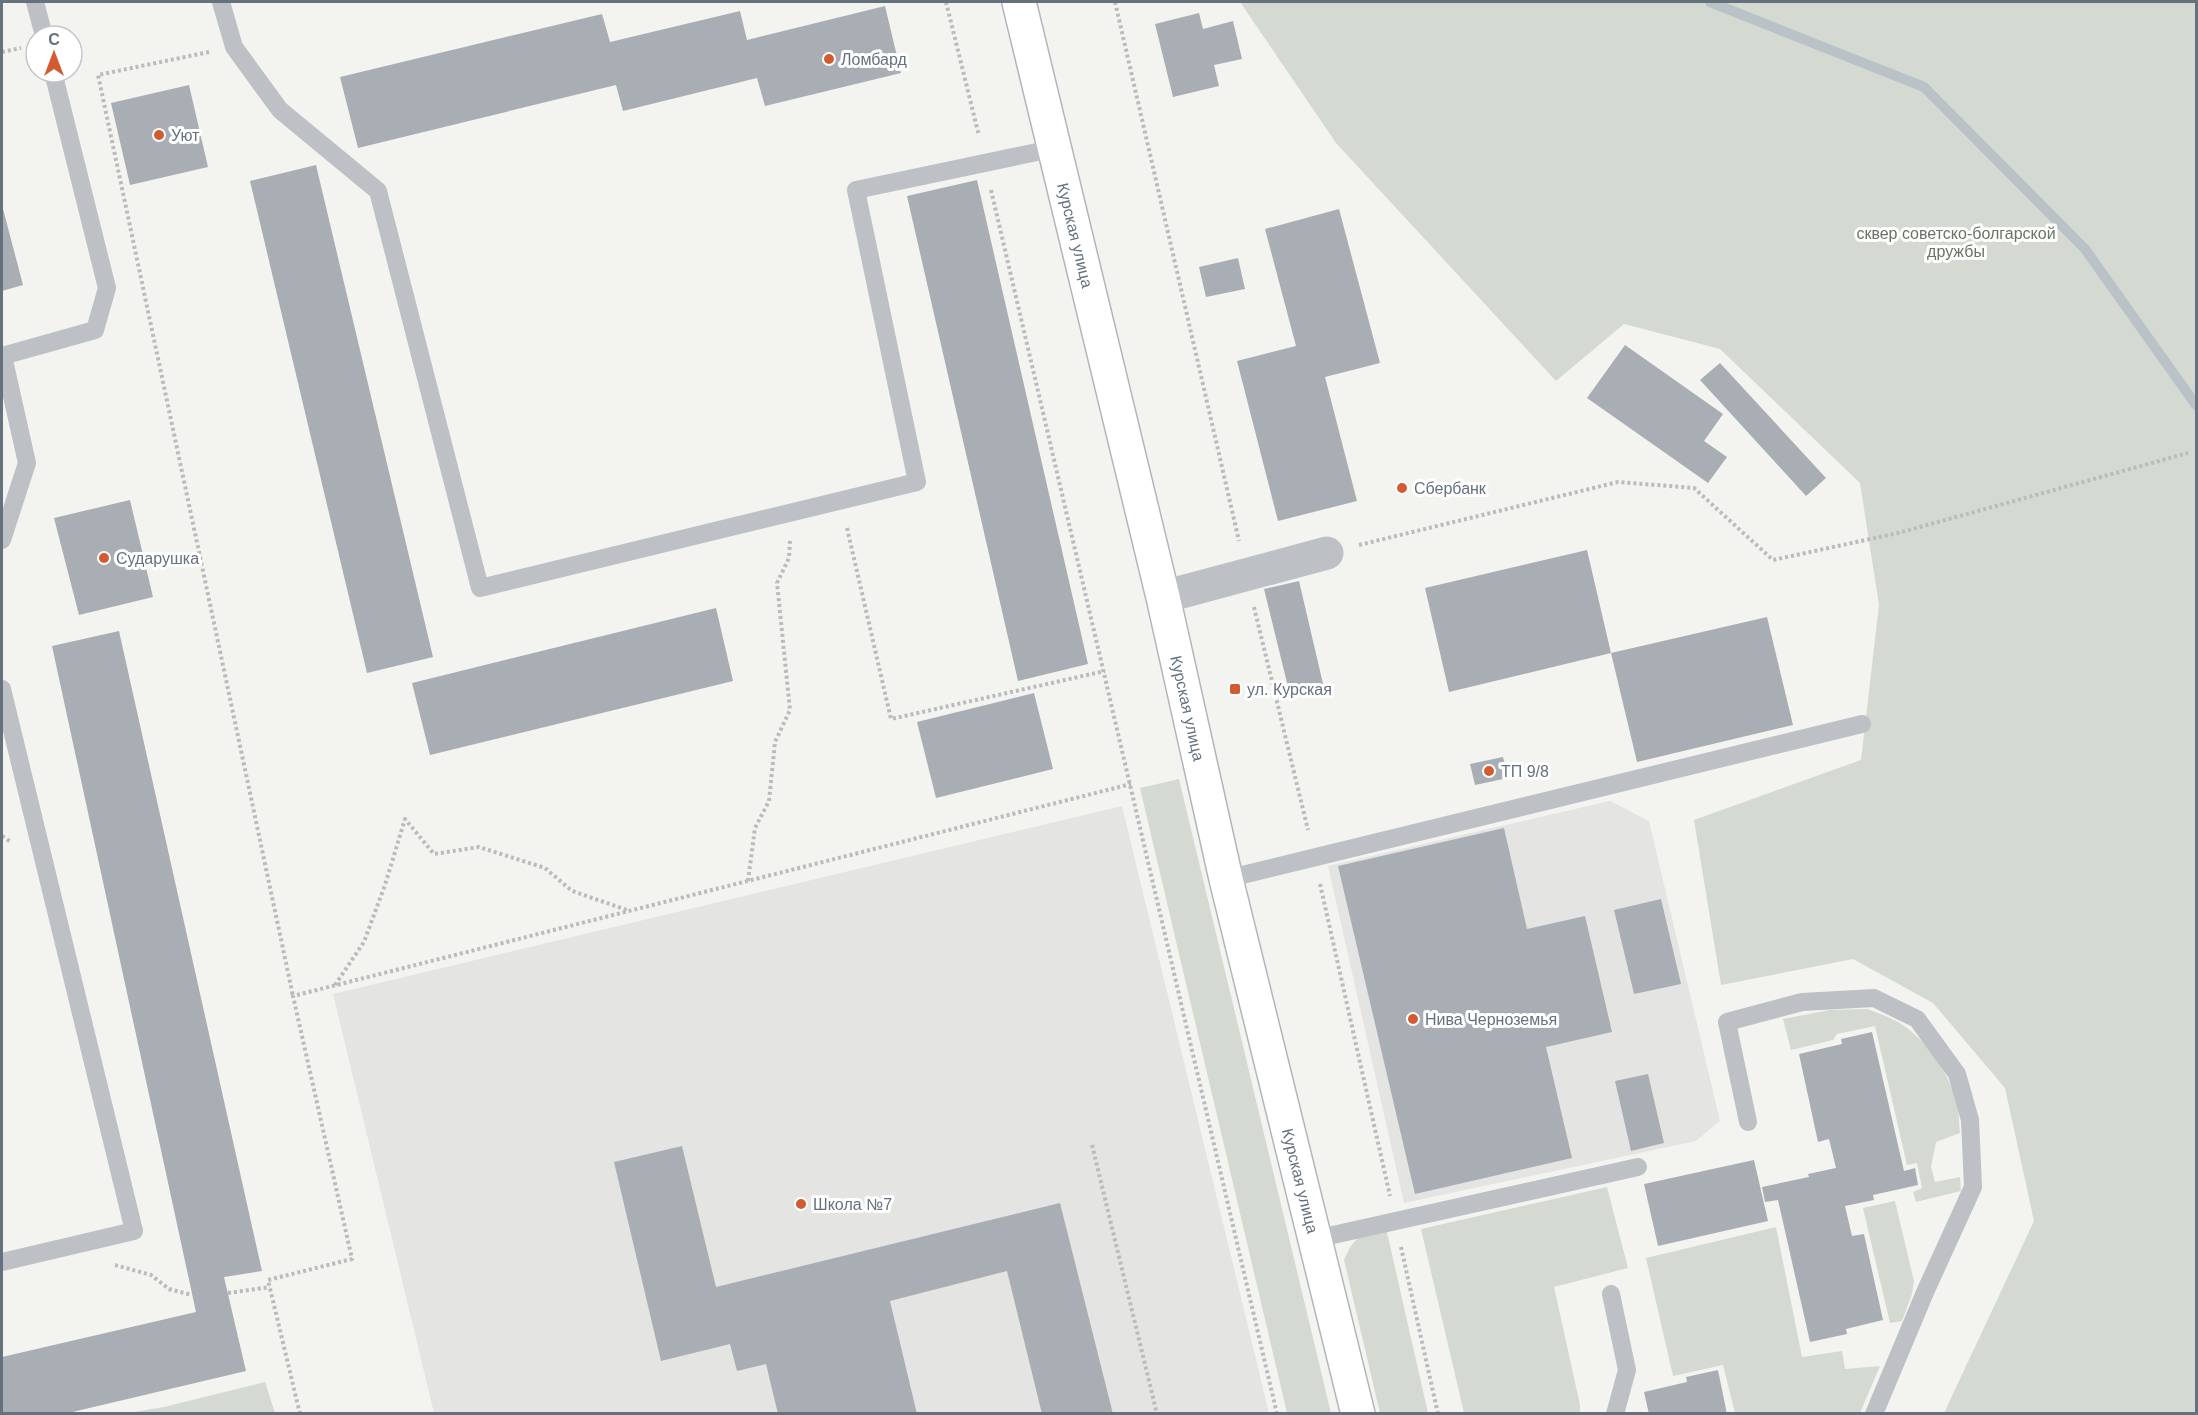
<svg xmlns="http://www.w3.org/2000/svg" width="2198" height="1415" viewBox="0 0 2198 1415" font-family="Helvetica,sans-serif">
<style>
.built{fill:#e4e5e3}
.green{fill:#d4dad1}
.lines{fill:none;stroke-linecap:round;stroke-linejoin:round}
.stream{stroke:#b9c2c7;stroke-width:10}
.building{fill:#a8aeb3}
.secondary-casing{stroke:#b2b6ba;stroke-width:36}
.path{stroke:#b9bbbd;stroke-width:4;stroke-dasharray:3 3;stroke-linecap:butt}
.service{stroke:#bdc0c4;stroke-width:18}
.minor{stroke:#bdc0c4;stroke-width:33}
.secondary{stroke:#fff;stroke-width:33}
.poi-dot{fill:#d25b31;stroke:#fff;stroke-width:2}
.labels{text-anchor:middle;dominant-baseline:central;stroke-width:6;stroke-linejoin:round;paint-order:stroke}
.poi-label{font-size:16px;fill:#65727e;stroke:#fff;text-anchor:start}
.park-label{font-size:16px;fill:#677663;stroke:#fff}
.street-label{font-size:16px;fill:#65727e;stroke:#fff}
</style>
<rect width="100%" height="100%" fill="#f3f4f0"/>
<path class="built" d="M1610,801L1649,821L1720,1121L1696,1141L1404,1203L1328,866Z
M1122,806L1269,1413H434L333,994Z"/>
<path class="green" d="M1240,2H2196V1413H1944L2034,1221L2005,1088L1933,1003L1853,959L1721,985L1694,820L1861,760L1879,605L1860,483L1720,349L1624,324L1556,381L1336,143Z
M1179,779L1331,1413H1287L1140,788Z
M1867,1009C1883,1015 1901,1021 1913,1033C1932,1049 1949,1076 1956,1100C1959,1111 1959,1123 1960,1133L1936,1142L1931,1167L1935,1182L1960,1177L1961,1191L1916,1202L1913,1192L1922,1188L1917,1163L1907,1165L1875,1026L1837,1034L1833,1040L1791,1050L1783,1019L1830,1010Z
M1607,1187L1628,1268L1554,1287L1580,1405V1413H1464L1421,1229Z
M1895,1201L1914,1281L1912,1294L1902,1321L1890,1323L1863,1208Z
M1776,1227L1802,1357L1842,1351L1845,1369L1880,1366L1860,1413H1735L1723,1365L1673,1376L1646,1258Z
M1386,1228L1428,1413H1380L1344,1260C1354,1236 1361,1234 1386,1228Z
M265,1382L275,1413H128L164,1407Z"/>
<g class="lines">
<path class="stream" d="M1710,2L1924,87L2085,249L2196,405"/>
</g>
<path class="building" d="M885,6L901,73L765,106L757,78L623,111L616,85L358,148L340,77L602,14L610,42L740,11L747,40Z
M1199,13L1203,29L1233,21L1242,59L1214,65L1219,86L1173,97L1155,24Z
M189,85L208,167L130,185L111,103Z
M316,165L433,657L367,673L250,181Z
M977,180L1088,664L1018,681L907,196Z
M2,205L23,285L2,291Z
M1339,209L1380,363L1325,377L1357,501L1278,521L1237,361L1296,346L1265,229Z
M1238,258L1245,289L1206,297L1199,267Z
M1625,345L1723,414L1704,441L1727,457L1708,483L1587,398Z
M1720,363L1826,478L1806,496L1700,380Z
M130,500L153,597L79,615L54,518Z
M1587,550L1611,653L1449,692L1425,588Z
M1299,581L1324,688L1290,695L1264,589Z
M716,608L733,681L430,755L412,683Z
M1767,617L1793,725L1637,762L1611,653Z
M119,631L262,1271L224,1277L246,1371L64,1414H2V1357L196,1312L52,646Z
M1034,693L1053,769L936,798L917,722Z
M1503,757L1508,778L1475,785L1470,764Z
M1504,828L1527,929L1585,916L1612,1032L1546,1047L1572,1158L1415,1194L1338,866Z
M1661,899L1681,984L1634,994L1614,910Z
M1872,1032L1904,1171L1915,1168L1918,1185L1873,1195L1874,1200L1845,1206L1852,1236L1864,1234L1883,1320L1846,1329L1847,1334L1810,1342L1778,1200L1765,1202L1762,1187L1809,1177L1808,1174L1836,1168L1829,1139L1818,1142L1799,1054L1842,1044L1841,1039Z
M1648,1074L1664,1143L1631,1151L1615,1081Z
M682,1146L716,1287L1060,1203L1113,1414H1042L1007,1271L890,1301L917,1414H778L766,1364L737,1371L730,1344L661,1361L614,1162Z
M1754,1160L1768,1221L1658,1246L1644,1184Z
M1718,1370L1727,1414H1649L1644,1392L1687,1382L1686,1377Z"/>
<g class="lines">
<defs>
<g id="secondary">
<path id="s1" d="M1019,2L1163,597L1226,879L1358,1414"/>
</g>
</defs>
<use href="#secondary" class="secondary-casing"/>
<path class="path" d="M946,2L979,136
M1115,2L1239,541
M2,52L21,48
M209,52L98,75L293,996
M991,190L1277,1414
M847,528L891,719L1105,671
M1359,545L1618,482L1694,488L1773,560L1898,533L2188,453
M1254,607L1308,830
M2,836L11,842
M748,881L755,828L769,801L775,742L790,710L777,583L789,558L790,540
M1320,884L1390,1196
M335,985L364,942L385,885L405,819L434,854L479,847L545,868L572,891L630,911
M1092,1145L1157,1414
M1401,1247L1438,1414
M115,1265L151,1275L169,1289L192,1295
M228,1293L270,1287
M300,1414L268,1280L352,1259L293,996L1131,784"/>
<path class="service" d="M35,2L44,36
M221,2L234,47L280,110L378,191L480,588L917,482L856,190L1056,148
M2,356L95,330L107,288L53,72
M2,540L27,463L3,356
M2,689L134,1231L2,1262
M1226,879L1862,724
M1748,1122L1727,1022L1802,1002L1874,998L1917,1019L1957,1074L1970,1120L1973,1187L1926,1290L1874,1414
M1315,1239L1638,1167
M1611,1294L1627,1370L1615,1414"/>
<path class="minor" d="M1163,597L1327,553"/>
<use href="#secondary" class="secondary"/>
</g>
<g class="poi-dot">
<circle cx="829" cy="59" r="6"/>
<circle cx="159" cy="135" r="6"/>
<circle cx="1402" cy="488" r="6"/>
<circle cx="104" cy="558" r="6"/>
<rect x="1229" y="683" width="12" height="12" rx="3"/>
<circle cx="1489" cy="771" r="6"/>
<circle cx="1413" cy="1019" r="6"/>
<circle cx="801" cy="1204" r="6"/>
</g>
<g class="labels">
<g class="poi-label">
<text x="841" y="59">Ломбард</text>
<text x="171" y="135">Уют</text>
<text x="1414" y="488">Сбербанк</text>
<text x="116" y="558">Сударушка</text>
<text x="1247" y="689">ул. Курская</text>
<text x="1501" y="771">ТП 9/8</text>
<text x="1425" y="1019">Нива Черноземья</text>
<text x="813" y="1204">Школа №7</text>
</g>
<g class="park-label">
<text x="1956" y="233">сквер советско-болгарской<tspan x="1956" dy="18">дружбы</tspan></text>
</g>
<g class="street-label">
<text stroke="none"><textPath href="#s1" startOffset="240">Курская улица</textPath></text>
<text stroke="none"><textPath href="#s1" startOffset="726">Курская улица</textPath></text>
<text stroke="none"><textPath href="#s1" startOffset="1212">Курская улица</textPath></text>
</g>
</g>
<rect width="2198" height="1415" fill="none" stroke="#65727e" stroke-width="6"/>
<g transform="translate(54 54)"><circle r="28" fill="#ffffff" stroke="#c1c7cb" stroke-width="1.5"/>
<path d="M0-4.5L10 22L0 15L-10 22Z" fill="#d25b31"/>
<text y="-9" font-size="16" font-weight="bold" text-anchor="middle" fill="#65727e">С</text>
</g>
</svg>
